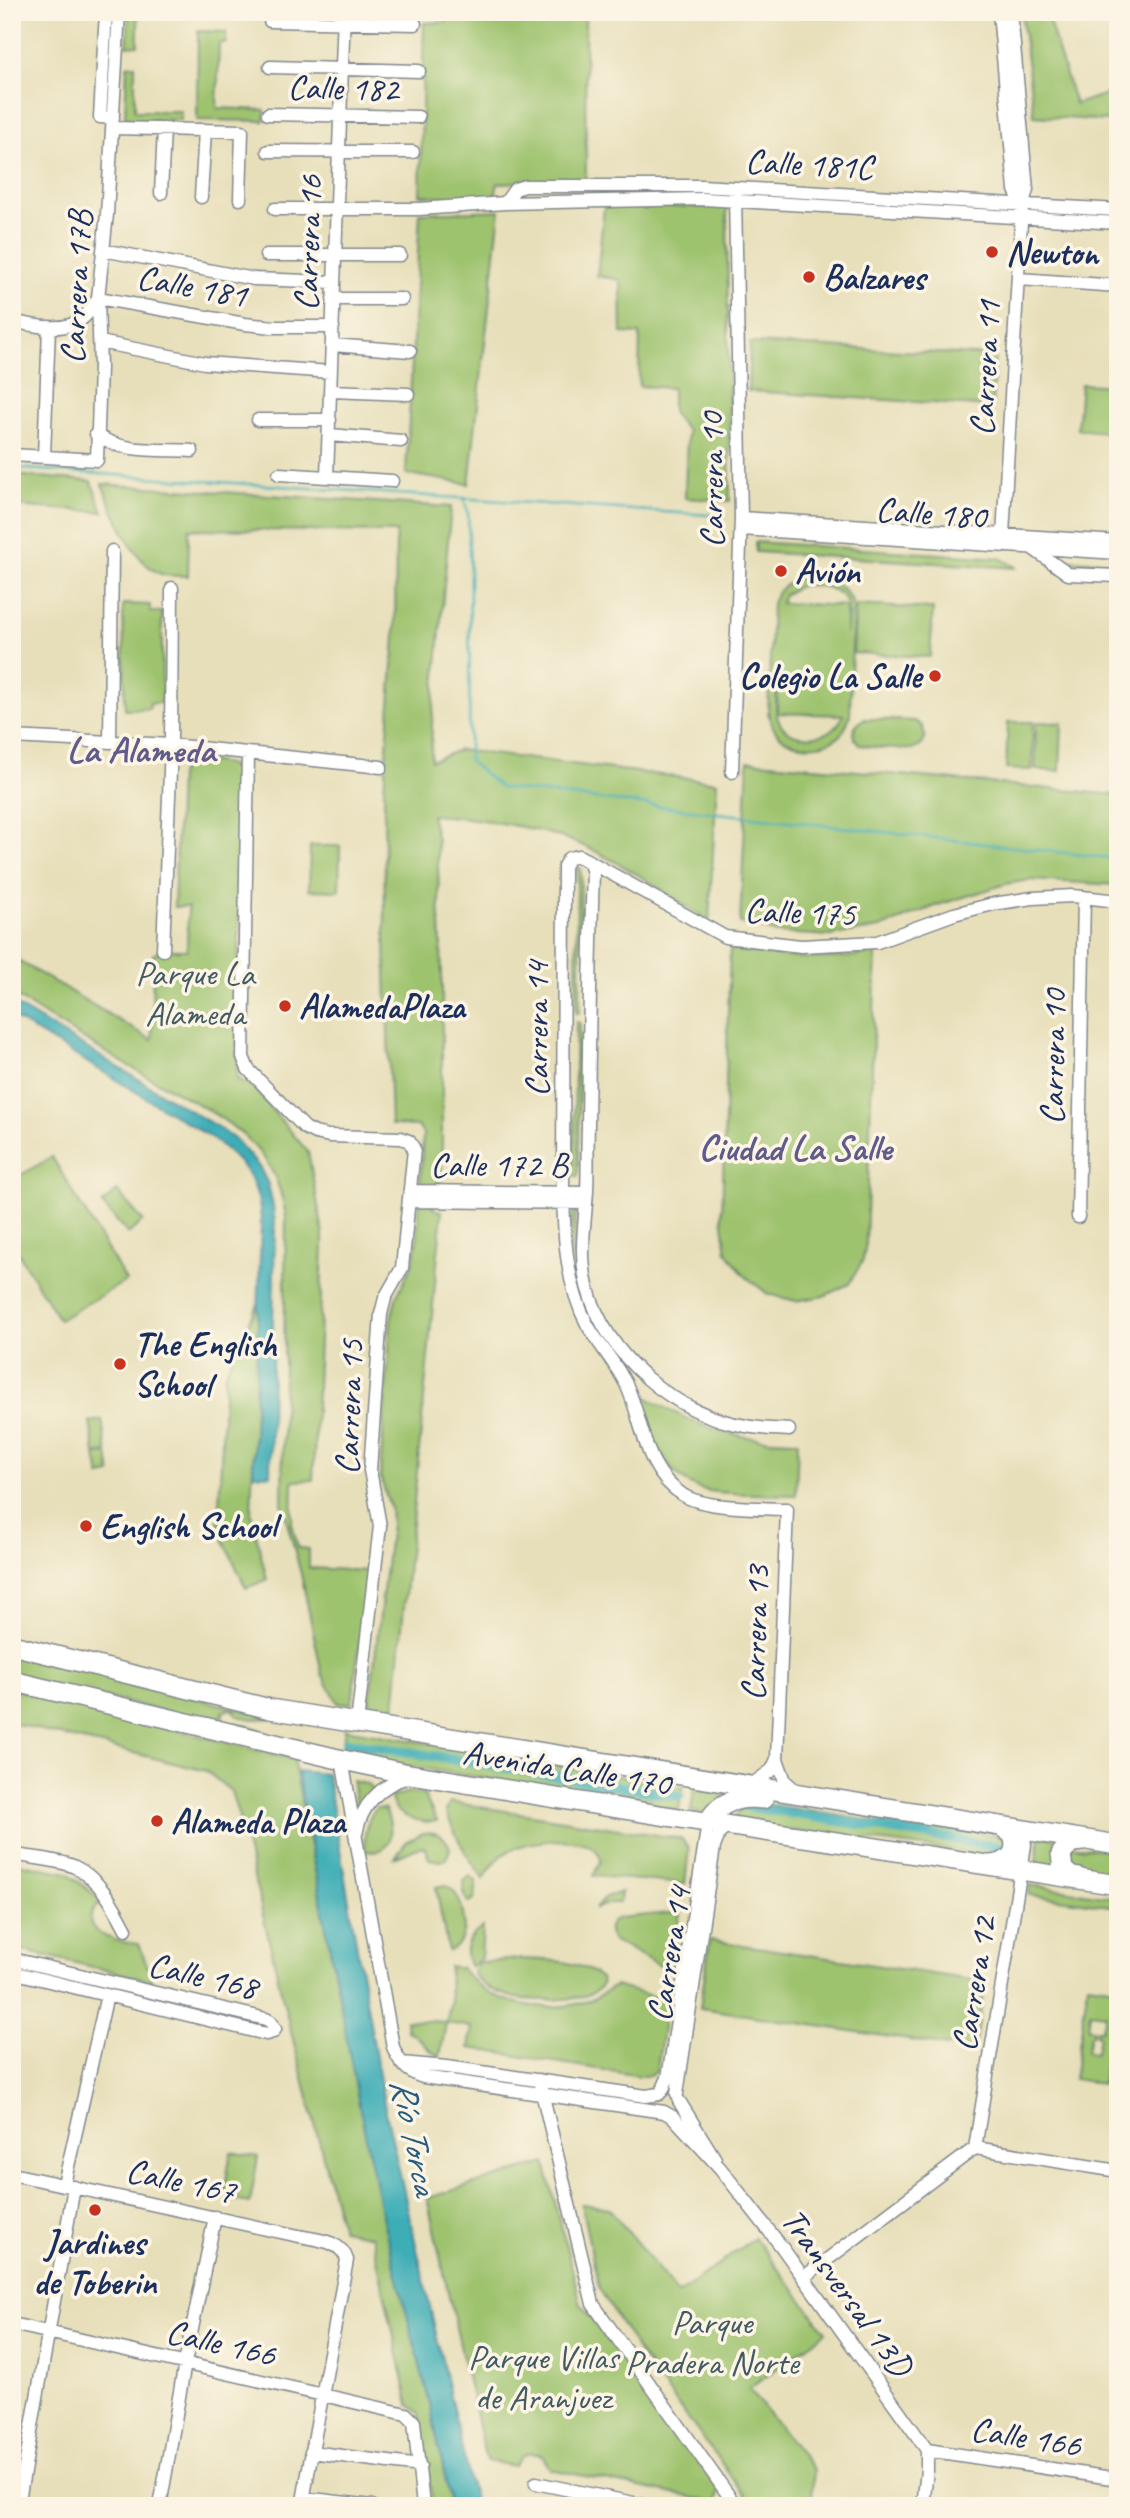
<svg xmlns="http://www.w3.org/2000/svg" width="1130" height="2518" viewBox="0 0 1130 2518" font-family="Caveat,sans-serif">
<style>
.green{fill:#9ec36e;stroke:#5c7966;stroke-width:2;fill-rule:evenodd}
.water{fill:#3cadb6;stroke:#2c6e8a;stroke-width:2}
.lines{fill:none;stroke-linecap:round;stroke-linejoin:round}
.stream{stroke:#3cadb6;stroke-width:2.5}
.canal{stroke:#3cadb6;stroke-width:10}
.street-casing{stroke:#81878c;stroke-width:15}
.primary-casing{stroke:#81878c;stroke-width:22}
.street{stroke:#fff;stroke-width:12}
.primary{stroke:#fff;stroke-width:19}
.poi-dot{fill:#c8321e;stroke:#fcf5e5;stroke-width:2.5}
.labels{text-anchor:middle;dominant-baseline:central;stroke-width:7;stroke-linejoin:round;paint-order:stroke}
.street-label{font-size:35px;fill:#1b2f5e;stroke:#fcf5e5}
.poi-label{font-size:35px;font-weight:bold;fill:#1b2f5e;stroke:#fcf5e5;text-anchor:start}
.park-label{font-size:35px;fill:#425b63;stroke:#fcf5e5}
.neighbourhood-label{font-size:37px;font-weight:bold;fill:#5f5b8a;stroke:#fcf5e5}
.water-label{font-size:37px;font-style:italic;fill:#275b7d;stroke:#fcf5e5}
</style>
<rect width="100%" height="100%" fill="#fcf5e5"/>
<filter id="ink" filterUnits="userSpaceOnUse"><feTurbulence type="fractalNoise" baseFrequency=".0143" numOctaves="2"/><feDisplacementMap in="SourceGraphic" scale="14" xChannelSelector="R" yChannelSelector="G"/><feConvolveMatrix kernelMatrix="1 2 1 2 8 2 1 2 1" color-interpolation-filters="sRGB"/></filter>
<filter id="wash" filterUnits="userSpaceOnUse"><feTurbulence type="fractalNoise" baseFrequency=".00686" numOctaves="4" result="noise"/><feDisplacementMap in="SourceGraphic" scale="28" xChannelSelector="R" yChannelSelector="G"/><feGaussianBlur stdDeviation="1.57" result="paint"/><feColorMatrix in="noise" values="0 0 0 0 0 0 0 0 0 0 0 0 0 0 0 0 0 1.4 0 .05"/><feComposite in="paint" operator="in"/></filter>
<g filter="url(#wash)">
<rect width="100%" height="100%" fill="#e7dfba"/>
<path class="green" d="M129,12H138V45L127,46Z
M447,12H472L486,19L510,23L529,19L546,12H585L586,180L498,183L494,200L420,195L424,23L447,22Z
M1021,12H1046L1075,104L1107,94H1118V142L1111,121L1034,116Z
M198,31L226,32V43H219L217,108L265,110L264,121L197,120Z
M135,65V111H181V120H129L125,116L127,66Z
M604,207H727L730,501L685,498L687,431L672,412V388L639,386L640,334L622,333L621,280L597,276Z
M500,210L469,484L406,474L420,213Z
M750,343L995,356L992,407L748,391Z
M1081,384L1118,386V433L1077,429Z
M12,475L91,481L103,512L12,506Z
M102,484L451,507L432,722L431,761L459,750L717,782L709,921C668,894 628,866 584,846C544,828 475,817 431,815L437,840L442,975V1178L439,1184L434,1186L432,1205L436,1210L442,1211L394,1710L369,1706L391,1525L390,1507L380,1476L391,1319L396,1298L413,1263L417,1241L423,1134L418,1126L391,1125L385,941L384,790L395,636L396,532L189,529L188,576C180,575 169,577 161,574C133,564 113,510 102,484Z
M755,542L1000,558L1017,568L756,552Z
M1056,559L1118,563V571L1068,570Z
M813,577C833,580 846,586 853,605L850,715C847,724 844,734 835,739C821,748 794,748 781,737C773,731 770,722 768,712L772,603C780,583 793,579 813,577ZM802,585C818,585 843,587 847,605C849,614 847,626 846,635V606L781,603L784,595ZM778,680L777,713L843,715C836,739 793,745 780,723C773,712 777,692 778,680Z
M123,604L150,605V612H162V703H150L149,709H125Z
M856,605L933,609L930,657L853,653Z
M866,719L915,721L922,726C925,733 927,742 919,747C911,752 871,747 860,745L854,738C852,728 856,722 866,719Z
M1008,722H1033L1032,770L1006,769Z
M1036,722L1062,723L1060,771L1035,770Z
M192,761C207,762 233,759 241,774L237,1079L252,1086L308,1152L323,1232V1248L313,1480L293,1481L292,1523L298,1548L309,1549V1568L368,1571L352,1703H338L322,1674L301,1574L282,1503L286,1217C282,1194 276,1173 261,1154C231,1116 181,1096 141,1073C97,1048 54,1021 12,994V957L152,1040L153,954L161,950H187L188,907H174L179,776L183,765Z
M748,761L1118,795V885L1030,880L1006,884L938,905L880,928L830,936L778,933L740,923Z
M310,846H340L339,891L309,890Z
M577,868H581L580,1013H576Z
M730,949C783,958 823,962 876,953L866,1243L863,1260L849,1284L824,1296L796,1301L768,1294L744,1275L727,1252L722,1217Z
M576,1022L580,1023L578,1176H573Z
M52,1157L126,1281L59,1320L12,1243V1180Z
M117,1191L143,1221L128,1234L102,1204Z
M572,1212H576L574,1250L582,1288L618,1355L615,1357C593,1324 575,1291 571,1251C569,1238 572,1225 572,1212Z
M259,1302L251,1513L267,1580L246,1588L218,1528L225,1373Z
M643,1395C696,1427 735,1441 798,1441L796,1495C768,1494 737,1495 709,1491C665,1483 649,1433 643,1395Z
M102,1420L107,1452L95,1454L90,1422Z
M108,1453L111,1474L100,1476L96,1456Z
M12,1651L273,1718L253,1719L238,1716L234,1710L229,1709L223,1712L222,1722L231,1727L236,1723L253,1727L271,1736L12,1676Z
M12,1689L293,1759L383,2220L431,2409L451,2506H433L419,2413L409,2405L372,2236L342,2230L286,2012L244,1835L231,1791L206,1771L12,1723Z
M345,1729L683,1787L679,1810L341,1755Z
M352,1781L367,1784L373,1791L357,1810Z
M694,1789L729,1794L704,1813L691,1812Z
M409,1792L424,1795L437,1821C421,1824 393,1817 391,1797Z
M450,1802L681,1839L689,1848L685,1884L593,1876L601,1861C598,1830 527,1840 509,1851C497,1857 490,1867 484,1879C468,1858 455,1837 446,1811Z
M760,1803L879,1822L920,1823L1000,1836L1008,1841L1001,1857L733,1823C737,1808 746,1805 760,1803Z
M376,1808L385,1809C394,1828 394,1856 365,1851C363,1835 366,1821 376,1808Z
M423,1833C436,1831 446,1836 450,1849L446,1859L440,1861L429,1859L426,1849L422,1846L395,1858L406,1842Z
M1040,1836L1061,1840L1057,1871L1035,1868Z
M1070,1846L1118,1851V1879L1072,1872Z
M12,1862L68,1873L102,1901C68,1931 116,1942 139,1944L153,1981L12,1948Z
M470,1876L476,1881C476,1889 477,1899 470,1903L467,1902L464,1893V1881Z
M445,1885C466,1893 473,1945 448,1951L436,1887Z
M1030,1885L1118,1898V1907L1029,1895Z
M621,1892L620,1903H609L595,1909L605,1897Z
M680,1912L672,1972L614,1941C606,1932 607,1925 617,1918Z
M483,1927L481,1958L470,1967C461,1949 467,1938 483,1927Z
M710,1940L985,1982L975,2050L700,2008Z
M521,1959C546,1960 582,1960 601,1978C609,2004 532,2001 516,1998C500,1994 483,1988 473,1974L476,1965L480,1962Z
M449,1966L461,1968C490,2006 547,2015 591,2000C600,1997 607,1990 615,1986L667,2000L657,2070L650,2076H640L469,2048L472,2027L446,2023L440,2056C425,2051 422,2036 407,2031L406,2020L447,2022L450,2002Z
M1088,1984L1117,1988L1110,2027L1118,2029V2046L1108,2045L1102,2084L1074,2079ZM1090,2012L1105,2014L1102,2030H1097L1096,2035L1099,2036L1096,2053L1087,2052L1090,2035H1093L1094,2029L1088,2028Z
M231,2152L258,2157L250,2203L223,2198Z
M545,2163L581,2304L719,2490L718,2499L715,2502L550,2469L542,2455C528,2451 522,2453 514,2466L486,2461L427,2198Z
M581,2204L609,2208L678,2294L755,2238L826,2332L749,2389L814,2470L811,2506H753L638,2351L599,2288Z
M12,2435L21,2437L12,2488Z"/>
<path class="water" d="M12,1003L219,1128L237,1141L260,1168L268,1184L273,1206L275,1225L270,1475L253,1474L261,1223C260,1182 244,1163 212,1138L12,1017Z
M297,1771L327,1774L384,2103L475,2506H451L431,2409L383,2220L359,2105Z"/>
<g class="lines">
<path class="stream" d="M12,468L724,516
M464,498L468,513L470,577L469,761L501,788L1118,859"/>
<path class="canal" d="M346,1742L680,1796
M746,1806L1007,1848"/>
</g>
</g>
<g filter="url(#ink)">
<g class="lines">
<defs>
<path id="street" d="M106,12L100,117L113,118
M999,12L1015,190L1022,205
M270,21L415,24
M270,67L419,71
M268,114L418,117
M113,128L242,131L240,199
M268,151L413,152
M161,193L164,129
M201,197L205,130
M505,203L515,189L525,186H701L1118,210
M275,209H419L505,203L703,199L1118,223
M103,250L254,279L334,282
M266,255H400
M1019,279L1118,286
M98,298L245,324L273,327H333
M333,299H402
M12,321C34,326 66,334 84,317C90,312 94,304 98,298
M100,342L205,363L331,372
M332,345L410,351
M331,391L408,394
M258,420H330
M96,434C121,454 161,449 192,451
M330,435L401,441
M12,455L97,460L100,367L98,298L107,214L119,12
M44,456L49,327
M279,474L392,481
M327,476L344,12
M741,518L1118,542
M741,529L1118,553
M1003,535L1022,205L1027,190L1011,12
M1032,548L1068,574L1118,576
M12,737L171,745L381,767
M110,742L112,551
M248,754L243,1057L248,1069L305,1128L315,1133L329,1136L401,1138L409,1141L414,1149L402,1268L385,1298L381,1314L370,1470L380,1526L357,1723
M732,772L741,518L735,195
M585,859L725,937L801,946L877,942L954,914L993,904L1033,898L1073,896L1118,901
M163,950L171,745L172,588
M411,1191L587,1193
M410,1201L586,1203
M1078,1217L1084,897
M789,1430C775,1429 760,1429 746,1426C675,1415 606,1356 587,1286C579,1254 585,1223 587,1191C588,1170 587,1148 588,1127C589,1042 590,957 593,872L589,862L579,856L569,858L564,866L563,1192C564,1237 566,1285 588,1326C600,1346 616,1364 626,1384C644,1422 643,1470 683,1495C705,1509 760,1508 787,1509L777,1759L785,1781L797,1792
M342,1760L393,2047C399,2062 407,2072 423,2077L664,2112L673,2117L720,2168L781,2246L927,2450
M751,1785L772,1770L777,1759
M356,1834C361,1805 381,1784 409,1777
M12,1854C31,1858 55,1859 73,1866C99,1878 113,1904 126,1929
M12,1959L266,2019L271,2022L275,2029L273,2032L266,2034L12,1972
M401,2063L447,2067L646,2096L659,2094
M539,2080L593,2304L736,2506
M662,2091L668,2078L708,1823
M677,2094L714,1847L719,1834L727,1826
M679,2101L715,2159
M975,2148L1025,1845L1022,1830
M975,2148L1118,2171
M12,2174L299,2236C317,2240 341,2240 347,2260L302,2506
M64,2184L107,1995
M804,2277L975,2148
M12,2324L406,2414L414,2422L423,2506
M927,2450L1118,2479
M311,2452L420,2466
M536,2483L648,2506
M304,2498L372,2506
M18,2506L74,2187
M160,2506L185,2363L215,2217
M923,2506L927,2470V2450"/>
<path id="primary" d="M12,1645L270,1709L1118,1845
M12,1681L334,1758L404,1773L660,1815L1118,1885
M708,1823C719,1800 741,1796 763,1799
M990,1865C1008,1864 1021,1852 1012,1834L1001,1826
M1079,1878L1072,1877L1063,1870L1061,1854L1072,1842L1084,1841"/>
</defs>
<use href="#street" class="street-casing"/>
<use href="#primary" class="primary-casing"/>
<use href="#street" class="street"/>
<use href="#primary" class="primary"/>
</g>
</g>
<g class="poi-dot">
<circle cx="992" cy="252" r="7"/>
<circle cx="809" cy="277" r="7"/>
<circle cx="781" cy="571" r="7"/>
<circle cx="935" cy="676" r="7"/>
<circle cx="285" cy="1006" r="7"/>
<circle cx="120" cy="1364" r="7"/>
<circle cx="86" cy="1526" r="7"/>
<circle cx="157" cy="1821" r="7"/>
<circle cx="95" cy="2210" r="7"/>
</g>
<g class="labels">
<g class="street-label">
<text transform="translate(343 88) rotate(1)">Calle 182</text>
<text transform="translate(809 164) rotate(3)">Calle 181C</text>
<text transform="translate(308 243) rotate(-88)">Carrera 16</text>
<text transform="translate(192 286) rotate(10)">Calle 181</text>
<text transform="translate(76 287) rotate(-87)">Carrera 17B</text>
<text transform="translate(985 368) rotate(-87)">Carrera 11</text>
<text transform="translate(711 480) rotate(-90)">Carrera 10</text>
<text transform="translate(931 513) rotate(4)">Calle 180</text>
<text transform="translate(800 912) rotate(2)">Calle 175</text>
<text transform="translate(536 1029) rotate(-90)">Carrera 14</text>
<text transform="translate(1053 1057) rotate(-89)">Carrera 10</text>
<text x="499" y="1164">Calle 172 B</text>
<text transform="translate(349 1407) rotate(-88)">Carrera 15</text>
<text transform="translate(755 1633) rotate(-88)">Carrera 13</text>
<text transform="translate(567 1768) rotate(9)">Avenida Calle 170</text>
<text transform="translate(669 1954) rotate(-81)">Carrera 14</text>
<text transform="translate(203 1976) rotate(13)">Calle 168</text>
<text transform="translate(974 1984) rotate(-81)">Carrera 12</text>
<text transform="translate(181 2181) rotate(12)">Calle 167</text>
<text transform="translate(847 2292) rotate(54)">Transversal 13D</text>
<text transform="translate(221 2343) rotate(13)">Calle 166</text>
<text transform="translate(1026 2437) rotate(9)">Calle 166</text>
</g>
<g class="poi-label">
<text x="1006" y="252">Newton</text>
<text x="823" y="277">Balzares</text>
<text x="795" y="571">Avión</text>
<text x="921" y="676" text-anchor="end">Colegio La Salle</text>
<text x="299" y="1006">AlamedaPlaza</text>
<text x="134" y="1344">The English<tspan x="134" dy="40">School</tspan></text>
<text x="100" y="1526">English School</text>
<text x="171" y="1821">Alameda Plaza</text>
<text x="95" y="2242" text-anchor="middle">Jardines<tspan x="95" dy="40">de Toberin</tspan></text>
</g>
<g class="park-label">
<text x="195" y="973">Parque La<tspan x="195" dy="40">Alameda</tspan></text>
<text x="712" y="2322">Parque<tspan x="712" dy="40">Pradera Norte</tspan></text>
<text x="543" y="2357">Parque Villas<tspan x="543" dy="40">de Aranjuez</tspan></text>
</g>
<g class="neighbourhood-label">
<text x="141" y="749">La Alameda</text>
<text x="795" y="1147">Ciudad La Salle</text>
</g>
<g class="water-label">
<text transform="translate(415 2136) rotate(78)">Río Torca</text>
</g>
</g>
<rect width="1130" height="2518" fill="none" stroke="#fcf5e5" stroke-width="42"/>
</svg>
